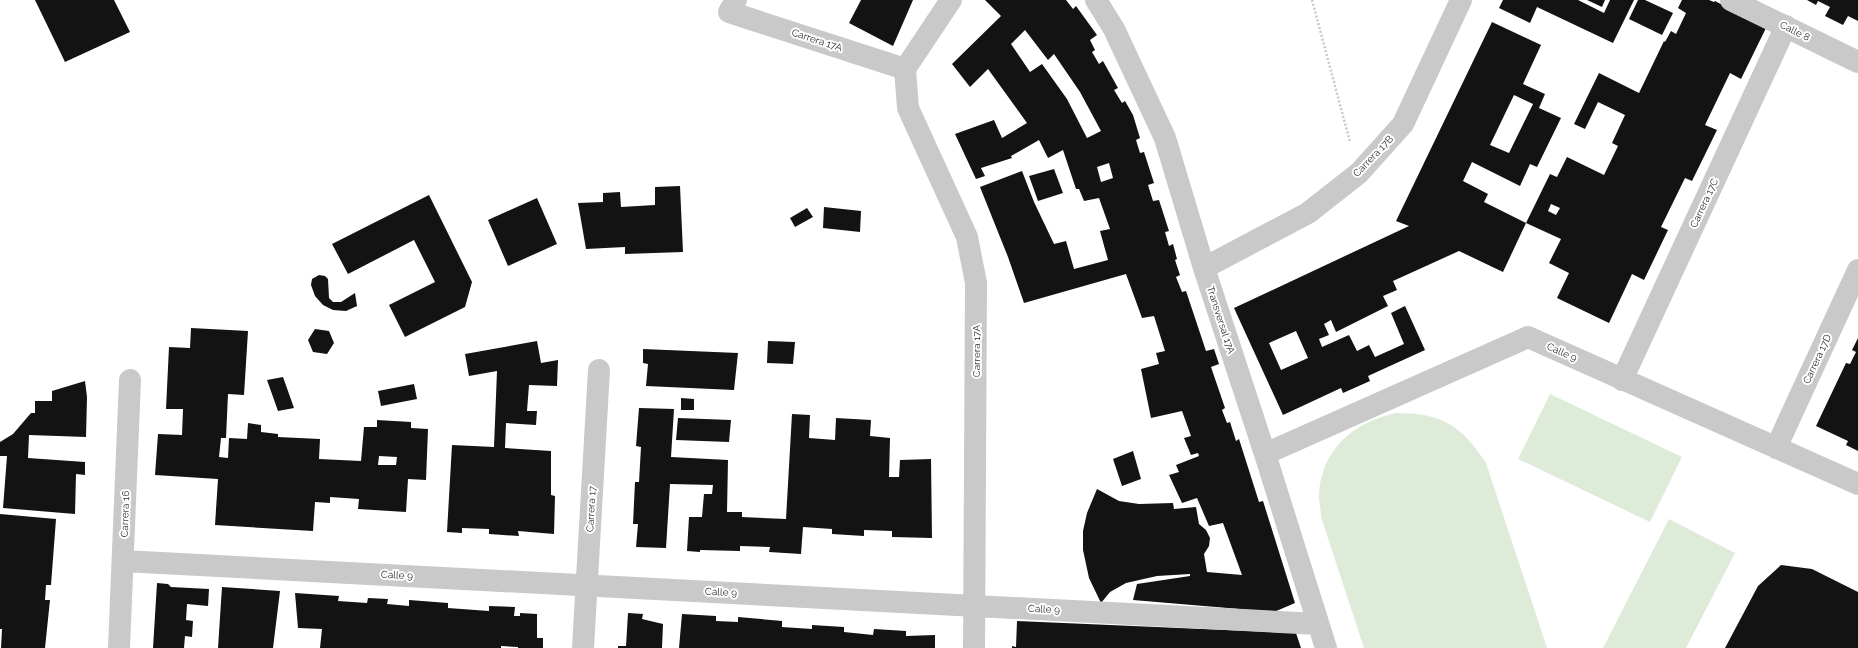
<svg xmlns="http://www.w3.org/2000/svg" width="1858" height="648" viewBox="0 0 1858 648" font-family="Raleway,sans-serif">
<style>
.green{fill:#deebd8}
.building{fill:#131313;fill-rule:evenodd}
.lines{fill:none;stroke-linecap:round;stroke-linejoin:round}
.path{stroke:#c9c9c9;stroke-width:2.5;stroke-dasharray:2 2;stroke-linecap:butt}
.minor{stroke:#c9c9c9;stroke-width:22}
.labels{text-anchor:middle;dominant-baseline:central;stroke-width:4;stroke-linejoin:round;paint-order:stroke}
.street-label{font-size:10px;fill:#2c2c2c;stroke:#fff}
</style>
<rect width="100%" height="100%" fill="#fff"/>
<path class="green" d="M1550,394L1682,457L1650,522L1518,459Z
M1396,413C1442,413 1461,425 1486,463L1547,648H1364L1321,517C1321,510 1319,502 1319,495C1321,449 1354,422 1396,413Z
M1669,519L1735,553L1686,648H1603Z"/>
<path class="building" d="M35,0H114L130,32L65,62Z
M861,0H913L893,46L849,23Z
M985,0H1066L1073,9L1076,6L1097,35L1090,40L1095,50L1092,52L1099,64L1103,61L1118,88L1114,90L1122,103L1125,101L1133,115L1140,138L1136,140L1140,153L1144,152L1154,183L1148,185L1153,201L1159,200L1169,231L1165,232L1169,246L1173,244L1177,259L1175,260L1180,275L1176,277L1182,292L1186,291L1206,351L1214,349L1219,364L1211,367L1225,408L1222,410L1227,423L1230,422L1236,441L1239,439L1259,502L1263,501L1295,603L1274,612L1133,600L1137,584L1190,576V574L1157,576L1126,583L1110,592L1101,603L1089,578L1083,550V531L1087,513L1097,489L1119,501L1139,504L1173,503L1174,509L1196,507L1199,524L1206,530L1210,538L1209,546L1204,554L1207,572L1242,575L1223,523L1209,526L1197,498L1182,503L1169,475L1179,472L1176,465L1199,456L1198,453L1191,455L1184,438L1191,436L1182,411L1151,418L1141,369L1159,364L1156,353L1165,351L1154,316L1142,318L1126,274L1024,303L1008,257L980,187L1022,171L1034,202L1054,244L1066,241L1074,269L1108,260L1100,231L1110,229L1099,198L1084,201L1079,189H1076L1063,150L1048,158L1039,140L1011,156L1012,158L981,168L985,176L976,179L955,134L994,120L1002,138L1027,123L988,69L970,87L952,64L1001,16ZM1025,30L1048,60L1054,54L1080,92L1101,131L1087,138L1067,99L1042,64L1030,72L1011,44ZM1109,163L1113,178L1101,182L1097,167Z
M1503,0H1578L1604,13L1610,0H1634L1613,43L1537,7L1530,23L1499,8Z
M1587,0H1605L1602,7Z
M1638,0H1645L1673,13L1662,35L1629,19Z
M1682,0H1709L1714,2L1715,1L1766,28L1741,79L1730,73L1705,125L1717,130L1692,181L1685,178L1661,227L1668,230L1644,280L1632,274L1609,323L1557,298L1569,273L1549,263L1561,239L1526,223L1550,174L1557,177L1567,157L1604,175L1618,146L1612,143L1625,115L1598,102L1585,129L1574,124L1599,73L1639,93L1664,41L1665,42L1671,31L1676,34L1686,13L1678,8ZM1551,204L1560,208L1556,215L1548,211Z
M1807,0H1858V21L1848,16L1843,25L1825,16L1830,7L1818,1L1816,5Z
M1492,22L1541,45L1523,84L1545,94L1539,108L1561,118L1537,167L1530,164L1520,186L1472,162L1463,181L1488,194L1484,202L1526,223L1503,272L1459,251L1393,281L1397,290L1383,296L1388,306L1336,332L1331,320L1324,324L1329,335L1319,339L1322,347L1349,335L1357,351L1369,345L1375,357L1404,344L1391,313L1405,306L1425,350L1368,376L1370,381L1343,393L1341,388L1283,415L1234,308L1409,226L1396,221ZM1514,95L1533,104L1509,153L1490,145ZM1296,331L1308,358L1281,370L1269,343Z
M1054,169L1063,193L1038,201L1029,176Z
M680,186L683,252L625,254V247L586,249L578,203L603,202V193L620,192L621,207L655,205V187Z
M429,195L472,282L465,307L405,337L389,305L435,282L414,240L348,274L332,244Z
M537,198L557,244L508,266L488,220Z
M824,207L861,211L860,232L823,228Z
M807,208L813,217L795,227L790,218Z
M319,275L325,276L328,279L329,298L333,302H341L355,293L357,306L346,311L333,310L323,305L315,296L311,285L312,279Z
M191,328L248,331L244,395L228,394L226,438H221L219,457L228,458L229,438L247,439L248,423L261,425V432L278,434V437L320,439L319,459L361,461L364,427H377V420L411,422V428L428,429L426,480L408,479L406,512L358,509L359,499L330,497V503L315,502L313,531L215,525L218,479L155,475L158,434L182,435L183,409H166L169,347L190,348ZM379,456L397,457L396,465H378Z
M315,329L329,331L334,343L327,354L313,352L308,340Z
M1858,338V451L1846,445L1848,441L1816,426L1846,363L1850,364L1856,352L1852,350Z
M537,341L541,363L558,360L557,386L529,385L527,411H537L536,425L506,423L505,448L551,451V495L555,496L554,534L518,531L519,536L489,534V529L462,528V533L447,532L452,445L494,447L497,371L469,376L465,354Z
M768,341L795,342L793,364L767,363Z
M643,349L738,353L734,390L646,386L648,364L643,363Z
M283,377L294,408L278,411L267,380Z
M85,381L87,397L86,437L29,435L28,458L85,462V475L76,474L75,514L3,508L7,456H0V442L13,434L31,413H35V401H52V391Z
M414,384L417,399L381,406L378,391Z
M681,398L694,399V410H681Z
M639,408L674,409L671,457L728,460L727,512H742V517L786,519L792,414L810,415L809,438L835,440L836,418L871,420L870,436L890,438L889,477H899L900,460L931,459L932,538L892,537V531L864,530V536L832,534V529L803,527L801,554L769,552L770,547L740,546V551L700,550V552L687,551L689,517H702L704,494H712L713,485L670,484L666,548L636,547L638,524H633L635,482H639L641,447L636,446Z
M678,418L731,420L729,442L676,440Z
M1133,451L1141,479L1122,486L1113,459Z
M0,514L56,519L51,585H46L45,600H50L45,648H1L2,629H0Z
M1781,565L1812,569L1858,592V648H1725L1758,586Z
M157,583L168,584L171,587L209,589L208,606L187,604L186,620L193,621L192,637L185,636L184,648H153Z
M222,587L280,591L273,648H218Z
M295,593L339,596L338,601L367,603L368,598L388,599L387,604L409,606V600L448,603V608L489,611V606L515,607L514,616H520V613L537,614V638H543V648H518V647L501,646V648H320L322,629L298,628Z
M628,613L643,614L642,619L663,624L662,648H618V646H626Z
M682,614L716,616V621L738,622V617L782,621V627L812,629V625L844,627V632L873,635L874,629L906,631V636L935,635V648H679Z
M1017,621L1296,633L1301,648H1012V646L1016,647Z"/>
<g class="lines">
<path class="path" d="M1312,0L1350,142"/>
<path class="minor" d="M736,0L729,12L905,69
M951,0L905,69L908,108L967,237L976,283L974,648
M1096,0L1114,29L1165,138L1204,268L1265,454L1326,648
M1731,0L1858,62
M1204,268L1308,213L1359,173L1403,124L1461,0
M1622,380L1786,26
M1776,448L1858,270
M1265,454L1528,337L1858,484
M123,561L1318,624
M119,648L130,380
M583,648L599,370"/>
</g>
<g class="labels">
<g class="street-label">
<text transform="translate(1795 31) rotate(26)">Calle 8</text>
<text transform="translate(817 40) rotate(18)">Carrera 17A</text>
<text transform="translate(1373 156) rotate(-46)">Carrera 17B</text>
<text transform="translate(1704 203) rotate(-65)">Carrera 17C</text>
<text transform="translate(1221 320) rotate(72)">Transversal 17A</text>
<text transform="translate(976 351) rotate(-90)">Carrera 17A</text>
<text transform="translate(1562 352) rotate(24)">Calle 9</text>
<text transform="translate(1817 359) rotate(-65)">Carrera 17D</text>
<text transform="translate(591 509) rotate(-87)">Carrera 17</text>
<text transform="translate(125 514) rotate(-88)">Carrera 16</text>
<text transform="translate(397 575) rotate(3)">Calle 9</text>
<text transform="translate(721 592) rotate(3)">Calle 9</text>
<text transform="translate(1044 609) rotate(3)">Calle 9</text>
</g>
</g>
</svg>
